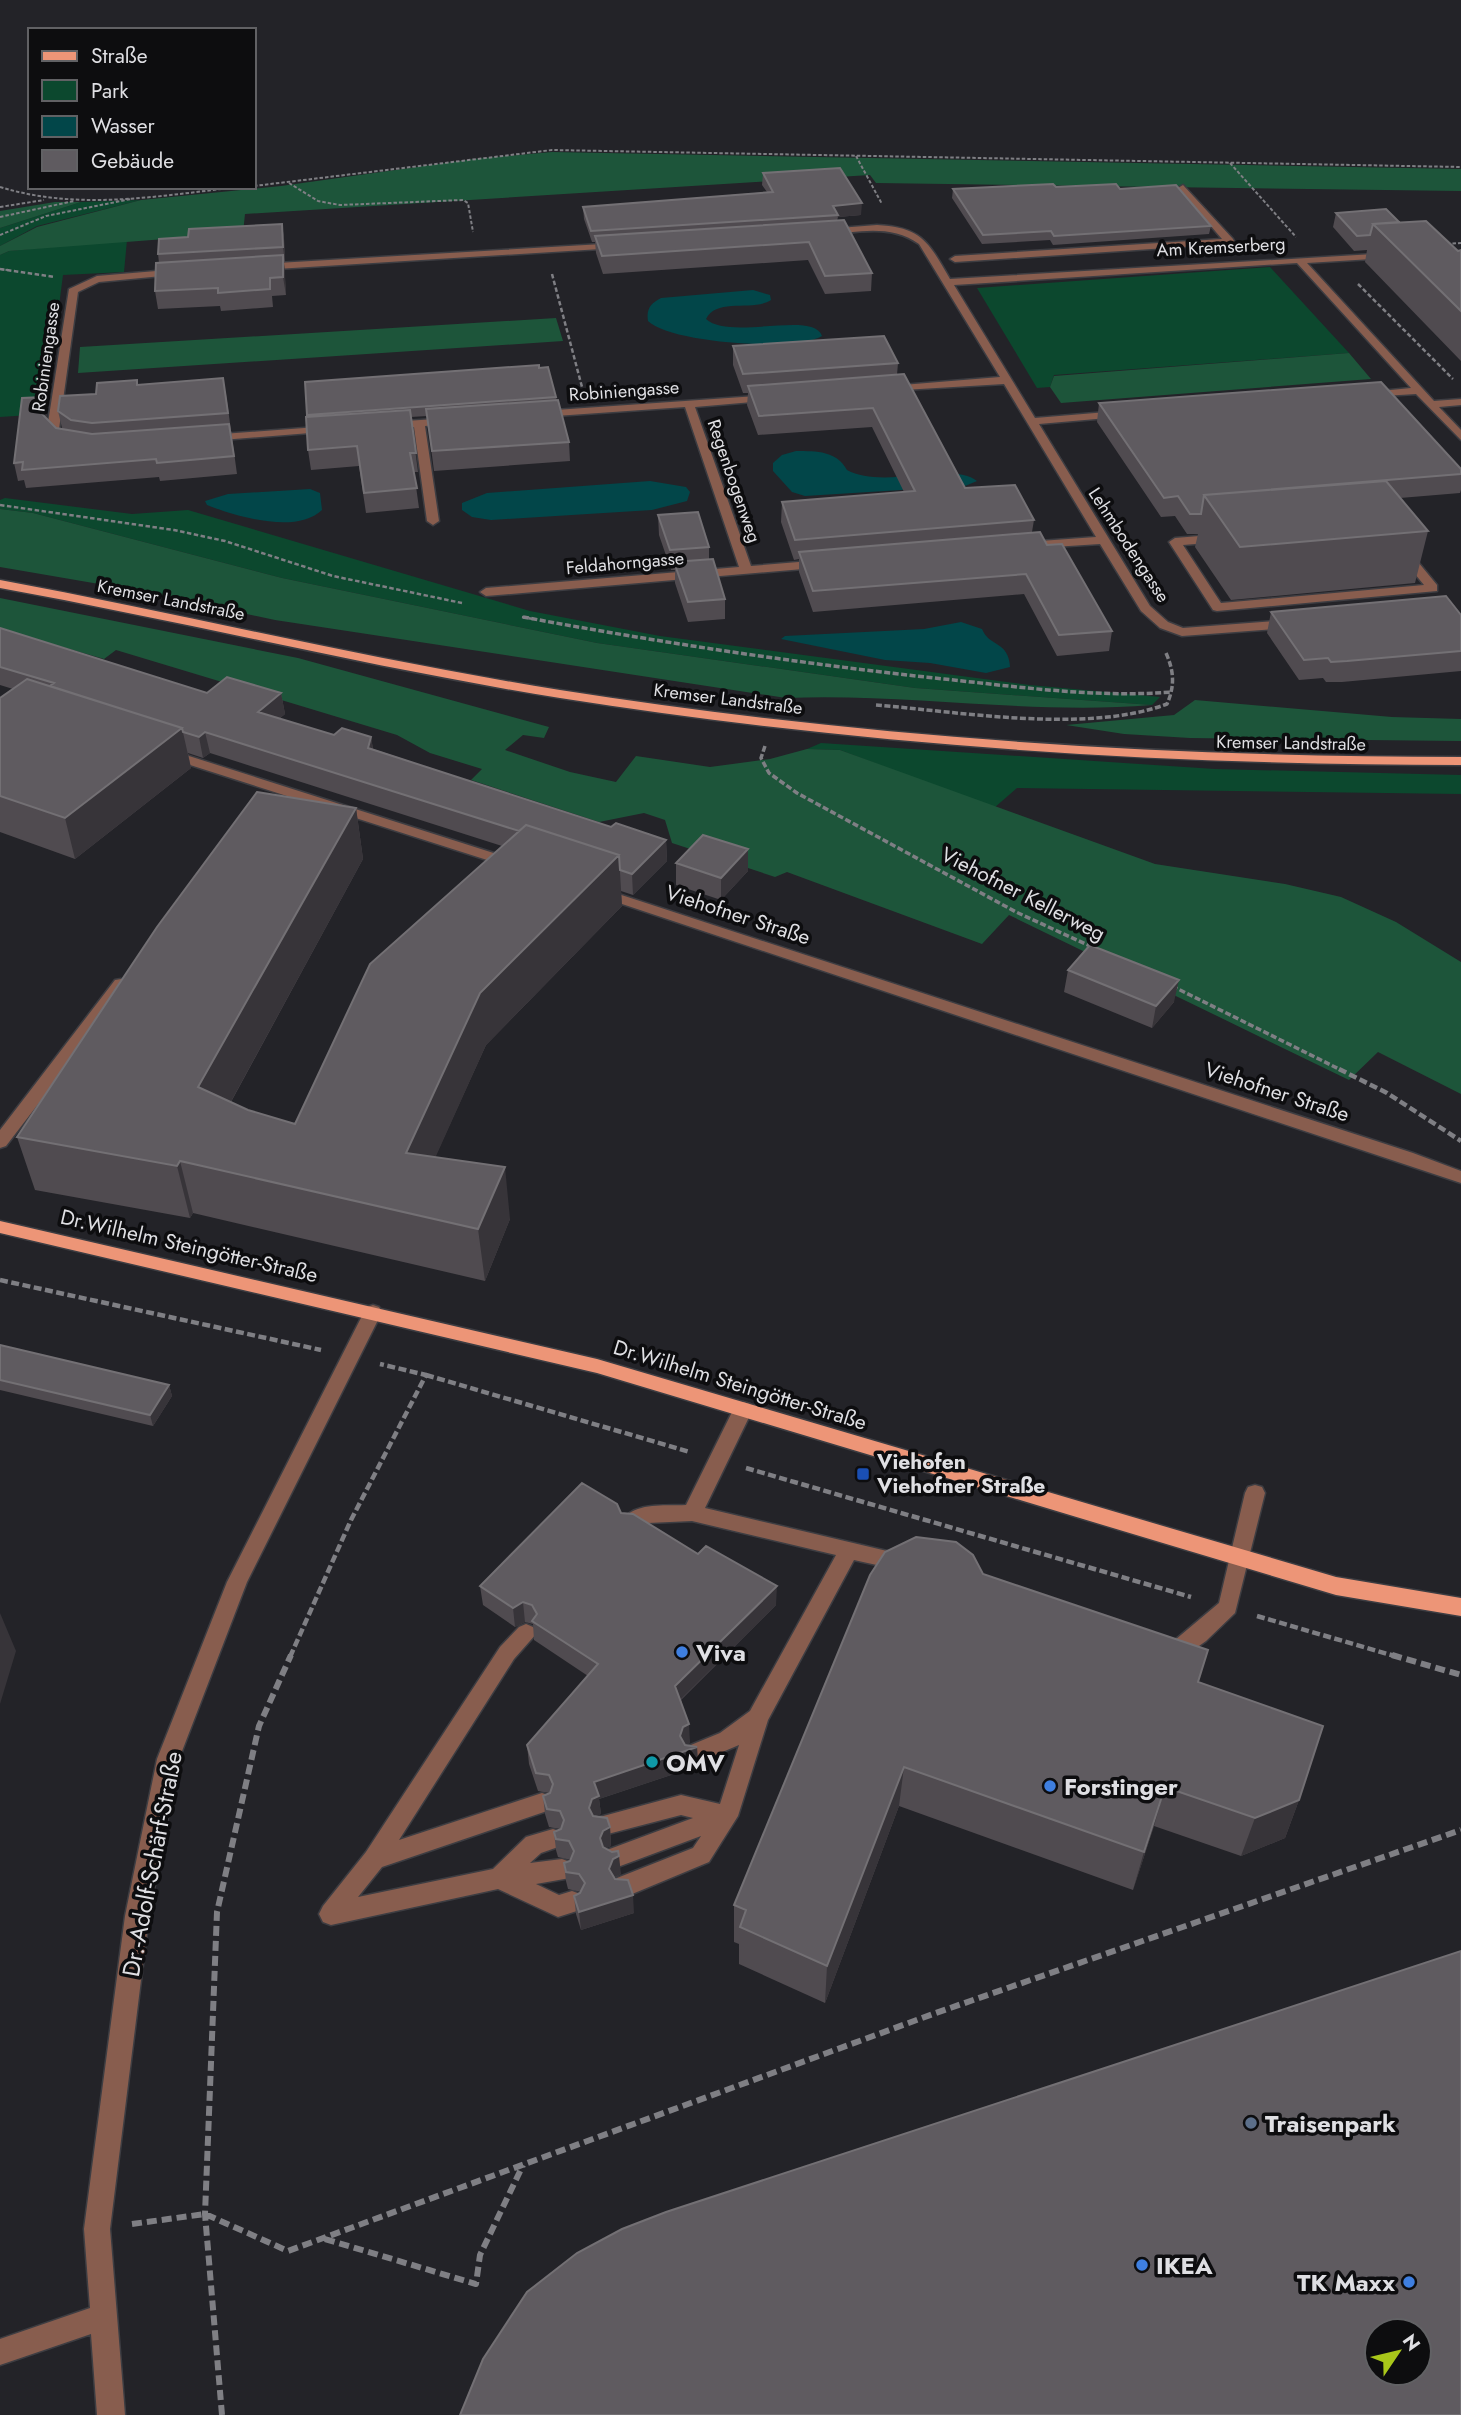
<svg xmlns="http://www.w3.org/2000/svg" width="1461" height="2415" viewBox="0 0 1461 2415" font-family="Jost,sans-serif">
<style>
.green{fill:#0c482e}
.forest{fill:#1d553a}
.water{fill:#024649}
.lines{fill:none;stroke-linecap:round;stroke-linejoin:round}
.minor-casing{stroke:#3d3d42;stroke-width:3}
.major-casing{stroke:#3d3d42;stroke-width:3}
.path-far4{stroke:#7f7f84;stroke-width:2;stroke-dasharray:3.5 2;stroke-linecap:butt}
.path-far3{stroke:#7f7f84;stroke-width:2.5;stroke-dasharray:4.5 2.5;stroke-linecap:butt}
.path-far2{stroke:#7f7f84;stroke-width:3.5;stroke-dasharray:6 2.5;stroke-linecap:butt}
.path-far1{stroke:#7f7f84;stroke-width:4.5;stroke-dasharray:8 3.5;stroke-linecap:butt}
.path{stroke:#7f7f84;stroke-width:6;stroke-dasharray:10 5;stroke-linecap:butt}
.minor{fill:#885d4e;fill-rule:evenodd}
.major{fill:#ed9577;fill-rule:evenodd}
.wall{fill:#504b50}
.shaded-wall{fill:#373439}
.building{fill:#5f5b60;stroke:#737074;stroke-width:2;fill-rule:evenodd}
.transit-dot{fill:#1a4fb4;stroke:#0d0d0f;stroke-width:2.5}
.shop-dot{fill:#3f7fe0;stroke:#0d0d0f;stroke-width:2.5}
.culture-dot{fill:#0f9aa8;stroke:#0d0d0f;stroke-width:2.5}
.service-dot{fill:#5c6f8a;stroke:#0d0d0f;stroke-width:2.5}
.labels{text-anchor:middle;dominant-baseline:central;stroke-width:7;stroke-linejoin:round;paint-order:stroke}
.far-street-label{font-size:18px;fill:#dfdfe3;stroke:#0d0d0f}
.street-label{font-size:21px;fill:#dfdfe3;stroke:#0d0d0f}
.poi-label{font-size:21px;font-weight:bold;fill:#dfdfe3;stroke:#0d0d0f;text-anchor:start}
.near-poi-label{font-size:24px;font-weight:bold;fill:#dfdfe3;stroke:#0d0d0f;text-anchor:start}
.near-street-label{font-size:24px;fill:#dfdfe3;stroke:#0d0d0f}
</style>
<rect width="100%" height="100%" fill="#232328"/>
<path class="green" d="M141,200L37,226L0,246V228L81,202Z
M127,240L124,272L63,275L45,414L0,417V255L9,251Z
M1270,267L1349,353L1054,375L1050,387L1037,388L977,288Z
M5,498L132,514L188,510L530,611L660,636L1030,685L1160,697L1152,705L915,688L597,643L282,578L33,513L0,509V500Z
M821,743L1215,769L1461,775V794L1017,788L994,808L840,750L807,749Z"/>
<path class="forest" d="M552,152L1461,169V191L876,183L870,175L245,214L243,233L9,251L0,255V246L37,227L141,200L281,186L474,159Z
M55,202H81L0,228V211Z
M556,318L563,341L78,373L80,347Z
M1349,353L1371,379L1061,403L1050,387L1054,376Z
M0,509L33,513L282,578L597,643L915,688L1152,705C1030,715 908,693 786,698L275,620L134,590L0,567Z
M0,598L298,658L549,727L544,738L523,735L505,750L570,772L616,782L636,756L710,767L770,759L807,749L840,750L1155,864L1285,884L1341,897L1396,922L1461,962V1094L1378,1052L1349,1080L1009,915L982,944L787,872L775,877L672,843L665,820L644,813L599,822L471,780L482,769L430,753L397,735L116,650L104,659L0,629Z
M1195,700L1392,717L1461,719V741L1190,738L1124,734L1066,725L1174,715Z"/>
<path class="water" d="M753,290L770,295L771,300C753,312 717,297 706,319C730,341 814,310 822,336C796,352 670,343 648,321C646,309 651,303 661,298Z
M796,451C817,451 837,451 847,470C883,490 951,461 977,481L965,486L805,496L792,492L773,471V463L782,455Z
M650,481L686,487L690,492L687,501L652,510L491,520L472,517L462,510V503L487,493Z
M310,489L320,493L322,510C296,535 235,516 207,505L205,501L228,494Z
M961,622L982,629C989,647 1009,641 1010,667L986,673L930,663L885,660L781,639L785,636L924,629Z"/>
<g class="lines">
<defs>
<path id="minor" d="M1183,185L1233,239L1237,248H1231L1227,244L955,262L950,259L955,256L1222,239L1180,190L1178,188Z
M877,225C922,227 929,243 950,279L1391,253L1393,255L1388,258L1307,263L1434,401L1461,399V405L1439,407L1461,430V440L1416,394L1366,397L1365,395L1370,392L1411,388L1297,263L954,285L1035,418L1119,411L1124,414L1119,417L1039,424L1150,606L1168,622L1183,628L1290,620L1296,624L1290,628L1182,636L1160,628L1141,611L1100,544L1022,549L1020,546L1026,542L1096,537L1004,384L886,391L885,389L890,386L1000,377L919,244C891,224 858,232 826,235L821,232L826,229Z
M620,243L622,245L617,248L260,270L255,267L260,264Z
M180,269L185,272L183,274L99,282L78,292L59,429L63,437L72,442L66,445L55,441L47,429L69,289L97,276Z
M771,395L775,396V400L695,407L751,566L823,560L829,564L827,567L486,596L480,592L486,588L739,567L685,407L541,417L536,414L541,411Z
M450,418L456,421L454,423L425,426L439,521L433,525L427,521L414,427L391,428L385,425L391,422Z
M331,426L335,427V431L209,441L203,438L209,435Z
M1381,521L1385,522L1437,585V591L1217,611L1213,610L1169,542L1175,538ZM1378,529L1424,585L1221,603L1183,545Z
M167,749L519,861L521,864L514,868L509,867L162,756L160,753Z
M600,888L1413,1153L1461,1171V1183L595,895V889Z
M121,979L129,984L127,988L6,1146L0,1148V1130L115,980Z
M373,1305L379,1307L382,1312L247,1582L179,1759L149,1916L110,2229L125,2415H97L91,2334L0,2365V2339L90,2308L84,2229L125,1916L157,1759L227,1582L364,1312L367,1307Z
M743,1402L750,1404L753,1409L705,1508L904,1555L911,1557L914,1563L911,1569L904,1571L854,1560L768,1720L738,1816L709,1862L625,1897L617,1894L613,1886L617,1878L693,1848L701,1836L615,1868L607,1864L604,1857L607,1850L693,1818L681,1815L604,1835L596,1832L593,1825L596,1818L681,1795L720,1804L739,1745L694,1764L686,1761L683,1754L686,1747L720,1733L750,1711L836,1555L692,1521L648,1523L630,1532L623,1530L620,1524C631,1501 665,1506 686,1505L736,1404Z
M1255,1485L1262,1487L1265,1493L1235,1613L1206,1641L1185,1656L1178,1659L1158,1653L1154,1647L1158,1641L1165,1638L1175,1640L1219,1603L1245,1493L1248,1487Z
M526,1624L533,1627L537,1633L514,1659L399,1840L542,1793L550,1796L553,1803L550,1810L382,1867L358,1897L493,1869L526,1837L553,1829L561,1832L564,1839L561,1846L541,1853L530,1863L562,1859L570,1862L573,1870L570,1878L536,1884L559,1895L572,1891L580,1894L584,1902L580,1910L558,1917L498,1889L331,1925L323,1922L319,1914L323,1906L366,1852L500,1647L519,1627Z"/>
<path id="major" d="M0,580C187,615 372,660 560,690C858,737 1159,757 1461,757V765C1159,765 858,745 560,698C372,668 187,622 0,588Z
M0,1221L597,1359L1336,1577L1461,1598V1616L1336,1595L597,1373L0,1233Z"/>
</defs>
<use href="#minor" class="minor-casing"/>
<use href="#major" class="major-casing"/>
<path class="path-far4" d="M856,156L882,204
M1230,163L1296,237
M289,183L318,201L340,205L463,200L468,203L473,232
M254,186L552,150L1461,167
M0,187C78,211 159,196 238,187
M0,207L44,200
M0,217L74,201
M0,235L46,216L131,199
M1447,244L1461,243
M0,269L8,270"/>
<path class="path-far3" d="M0,269L55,277
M552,274L582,387
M1358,284L1453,379
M0,505L174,530L225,541L333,576L462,603
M522,617L533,619"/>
<path class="path-far2" d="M523,617C663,643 803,664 944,679C1020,687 1096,698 1172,692
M876,705C962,712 1087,734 1167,704C1175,686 1174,671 1166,653
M765,746L761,758L769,773L797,793L1016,912L1092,947
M1172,986L1343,1071"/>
<path class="path-far1" d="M1339,1069L1387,1093L1461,1141
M0,1280L321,1350
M426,1375L690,1452
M746,1468L1191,1597
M1257,1616L1398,1657
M290,1657L351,1520L426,1375L380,1364"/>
<path class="path" d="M1392,1655L1461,1675
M132,2224L205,2214L288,2251L933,2014L1461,1830
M325,2239L476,2284L480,2255L523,2165
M222,2415L205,2214L217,1912L259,1726L291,1655"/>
<use href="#minor" class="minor"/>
<use href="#major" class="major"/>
</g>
<path class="wall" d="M763,173L861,215L838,217L837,221L872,273L871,291L825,294L808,260L603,274L596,253L595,242H592L584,219L583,207L767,192L762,185Z
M1056,187L1120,189L1211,226L1209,234L1053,245L1050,240L982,244L952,198L953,189Z
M1336,213L1399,222L1458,251L1461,250V361L1365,262L1367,250L1354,251L1333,227Z
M282,224L284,238L285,262H284L286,295L272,296L273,307L221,311L220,306L158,309L155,291L159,263L158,254L188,237Z
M733,346L898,363L897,375L965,488L1034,520L1032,532L1047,545L1112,631L1109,651L1057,656L1024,594L813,612L799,572V559L794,560L781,522L782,502L904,492L872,427L758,435L747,405L748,393H743L733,365Z
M539,368L556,397L569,442L570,461L434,471L427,416L411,417L418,472H414L419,508L366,513L359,466L311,470L308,450L305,382Z
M139,385L226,394L237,474L160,481L159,477L26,488L24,480L18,481L14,463L47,414L46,418L56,428L64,430L62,428L58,411L96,394Z
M1099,403L1461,469V490L1460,493L1400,498L1428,531L1415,583L1231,600L1195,547L1198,534H1187L1175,516L1161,517L1097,422Z
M658,515L709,547V559L725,599V619L688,622L675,583V570H671L659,535Z
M1271,612L1461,615V671L1342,682H1326L1323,678L1299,680L1267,633Z
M0,628L207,693H281L285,714L279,719L334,735L371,737L373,749L611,827L666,840L667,861L633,895L621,891L622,906L486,1045L435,1157L510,1219L485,1281L193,1213L190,1218L35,1190L17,1137L356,808L363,859L231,1102L248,1110L295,1124L502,846L210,753L203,758L188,753L191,768L75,859L0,832V698L13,689L0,685Z
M748,849V871L721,900L676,885V863Z
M1068,970L1174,1002L1152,1028L1064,992Z
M0,1345L169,1385L172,1396L153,1426L0,1390Z
M621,1513L776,1605L681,1700L690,1743L685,1745L697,1747L698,1766L599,1799L601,1814L595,1816L610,1827L611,1846L606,1848L621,1874L614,1878L634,1913L581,1930L576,1914L574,1896L580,1893L581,1892L568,1889L566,1881L564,1863L570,1861L571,1860L558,1857L556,1850L554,1832L560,1829L549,1827L545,1814L543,1796L549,1793L538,1791L529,1764L527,1745L588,1676L534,1640L533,1624L525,1622L515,1627L483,1605L480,1586Z
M983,1574L1199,1682L1299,1800L1285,1838L1241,1856L1154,1826L1133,1890L899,1806L825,2003L739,1964V1944L734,1942V1905Z"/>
<path class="shaded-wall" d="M862,203L861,215L838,217L833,206Z
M282,224L284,238L285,262L283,247Z
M283,255L285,273L286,295L283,277Z
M43,397L47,414L45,431L41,413Z
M281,693L285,714L261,733L258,712Z
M182,728L191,768L75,859L65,818Z
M205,732L210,753L203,758L199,737Z
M371,737L374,757L368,748Z
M356,808L363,859L210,1140L198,1087Z
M666,840L667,861L633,895L632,874Z
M748,849V871L721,900V878Z
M619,855L622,906L486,1045L414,1205L406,1153L480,993Z
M1179,980L1174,1002L1152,1028L1156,1006Z
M180,1161L193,1213L190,1218L177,1166Z
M505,1167L510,1219L485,1281L478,1229Z
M169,1385L172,1396L153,1426L150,1415Z
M777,1586L776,1605L676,1704L675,1686Z
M523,1602L525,1622L515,1627L513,1608Z
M0,1613L16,1651L0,1704Z
M689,1724L690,1743L684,1746L697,1747L698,1766L599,1799L601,1814L594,1817L589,1808L594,1782L680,1736L683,1727Z
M904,1767L899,1806L825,2003L827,1966Z
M1165,1787L1154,1826L1133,1890L1144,1852Z
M1299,1800L1285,1838L1241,1856L1255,1818Z
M610,1827L611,1846L605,1849L602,1856L600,1838L603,1831Z
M619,1856L621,1874L615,1877L611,1887L609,1869L613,1859Z
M633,1895L634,1913L581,1930L579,1912Z"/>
<path class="building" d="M840,168L862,203L833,206L838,215L591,231L583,207L773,192L763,173Z
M1053,184L1056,187L1116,184L1120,189L1176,185L1211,226L1054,236L1051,231L983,235L953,189Z
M1386,209L1399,222L1373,224L1370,235L1357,236L1336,213Z
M844,220L872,273L825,276L809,242L602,256L595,236Z
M1426,221L1458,251L1461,250V311L1373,224Z
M282,224L283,247L158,254L159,239L188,237L189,229Z
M283,255V277L270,278V289L218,293V288L155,291L156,263Z
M884,336L898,363L743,374L733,346Z
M539,365V368L548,367L556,397L307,415L305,382Z
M904,374L965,488L1015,485L1034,520L795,540L782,502L915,491L873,408L759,416L748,386Z
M223,378L228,413L92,423L71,420L58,411L60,396L96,394L97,383L137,380V385Z
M1381,382L1461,469V474L1204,495L1201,514H1190L1178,496L1164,498L1099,403Z
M43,397L41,413L56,428L92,434L229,424L234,456L157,463L156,459L22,470L23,462L14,463L22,398Z
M558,400L569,442L432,451L426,409Z
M410,410L416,453H410L417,488L364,493L357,446L308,450L306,417Z
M1386,481L1428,531L1240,547L1204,495Z
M698,512L709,547L670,550L658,515Z
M1040,532L1047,545L1062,544L1112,631L1059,635L1026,574L813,591L799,552Z
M713,559L725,599L688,602L674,562Z
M1446,596L1461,615V651L1347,661L1331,662L1328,658L1304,660L1271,612Z
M0,628L207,693L227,677L281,693L258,712L334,735L342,728L371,737L368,748L611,827L616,823L666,840L632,874L620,870L619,855L526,825L519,831L205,732L199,737L183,732L182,728L50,686L54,683L0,667Z
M27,679L182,728L65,818L0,796V698Z
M257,792L356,808L198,1087L248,1110L295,1124L370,964L526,825L619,855L480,993L406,1153L505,1167L478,1229L180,1161L177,1166L17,1137L157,927Z
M703,835L748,849L721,878L676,863Z
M1090,945L1179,980L1156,1006L1068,970Z
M0,1345L169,1385L150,1415L0,1380Z
M582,1483L617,1504L621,1513L633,1514L698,1554L706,1546L777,1586L675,1686L689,1724L683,1727L680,1736L685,1745L697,1747L594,1782L599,1796L592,1799L589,1808L593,1816L607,1818L610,1827L603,1831L600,1838L603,1847L612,1852L618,1851L619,1856L613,1859L609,1869L615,1879L628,1880L633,1895L579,1912L574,1896L580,1893L585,1883L579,1874L566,1872L564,1863L570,1861L574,1851L569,1841L556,1839L554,1832L561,1829L564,1820L560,1811L547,1809L543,1796L550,1793L553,1784L549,1775L536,1773L527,1745L598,1664L532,1621L537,1614L532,1605L523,1602L513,1608L480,1586Z
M916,1537L956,1542L973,1555L983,1574L1208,1650L1198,1682L1323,1726L1299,1800L1255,1818L1165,1787L1144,1852L904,1767L827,1966L740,1927L746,1910L734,1905L870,1575L885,1552Z
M1461,1951V2415H460L483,2359L527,2292L577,2253L622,2229L666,2212ZM1377,2331H1419V2373H1377Z"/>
<rect class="transit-dot" x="856" y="1467" width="14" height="14" rx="3.5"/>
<g class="shop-dot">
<circle cx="682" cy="1652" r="7"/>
<circle cx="1050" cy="1786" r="7"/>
<circle cx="1142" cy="2265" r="7"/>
<circle cx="1409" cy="2282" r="7"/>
</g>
<circle class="culture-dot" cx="652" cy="1762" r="7"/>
<circle class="service-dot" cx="1251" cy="2123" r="7"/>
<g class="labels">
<g class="far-street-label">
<text transform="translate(1221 247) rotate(-3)">Am Kremserberg</text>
<text transform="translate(46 357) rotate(-82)">Robiniengasse</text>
<text transform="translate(624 391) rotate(-4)">Robiniengasse</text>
<text transform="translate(734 481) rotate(71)">Regenbogenweg</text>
<text transform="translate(1129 545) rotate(57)">Lehmbodengasse</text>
<text transform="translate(625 563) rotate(-5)">Feldahorngasse</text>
<text transform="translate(171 600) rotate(11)">Kremser Landstraße</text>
<text transform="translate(728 699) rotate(7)">Kremser Landstraße</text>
<text transform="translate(1291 743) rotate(1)">Kremser Landstraße</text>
</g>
<g class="street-label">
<text transform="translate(1023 894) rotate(27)">Viehofner Kellerweg</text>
<text transform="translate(738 915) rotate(18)">Viehofner Straße</text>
<text transform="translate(1277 1092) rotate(18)">Viehofner Straße</text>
<text transform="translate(189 1246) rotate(13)">Dr.Wilhelm Steingötter-Straße</text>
<text transform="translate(740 1385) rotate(17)">Dr.Wilhelm Steingötter-Straße</text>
</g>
<g class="poi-label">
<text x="877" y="1462">Viehofen<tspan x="877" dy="24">Viehofner Straße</tspan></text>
</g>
<g class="near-poi-label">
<text x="696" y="1652">Viva</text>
<text x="666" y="1762">OMV</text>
<text x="1064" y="1786">Forstinger</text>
<text x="1265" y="2123">Traisenpark</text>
<text x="1156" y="2265">IKEA</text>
<text x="1395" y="2282" text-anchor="end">TK Maxx</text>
</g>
<g class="near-street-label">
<text transform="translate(152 1864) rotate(-79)">Dr.-Adolf-Schärf-Straße</text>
</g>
</g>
<rect x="28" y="28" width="228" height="161" fill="#0d0d0f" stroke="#616164" stroke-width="2"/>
<rect x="42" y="51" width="35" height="10" fill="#ed9577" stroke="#616164" stroke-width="2"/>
<text x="91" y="63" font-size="21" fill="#dfdfe3">Straße</text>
<rect x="42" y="80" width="35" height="21" fill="#0c482e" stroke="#616164" stroke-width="2"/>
<text x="91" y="98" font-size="21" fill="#dfdfe3">Park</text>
<rect x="42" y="116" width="35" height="21" fill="#024649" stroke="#616164" stroke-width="2"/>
<text x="91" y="133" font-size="21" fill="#dfdfe3">Wasser</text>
<rect x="42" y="150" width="35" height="21" fill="#5f5b60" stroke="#616164" stroke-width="2"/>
<text x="91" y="168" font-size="21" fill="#dfdfe3">Gebäude</text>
<g transform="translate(1398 2352) rotate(55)"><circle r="33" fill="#0d0d0f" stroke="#616164" stroke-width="2"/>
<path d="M0-5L12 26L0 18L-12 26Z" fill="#a9c71a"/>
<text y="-10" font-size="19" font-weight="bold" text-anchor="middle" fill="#dfdfe3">N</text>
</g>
</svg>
